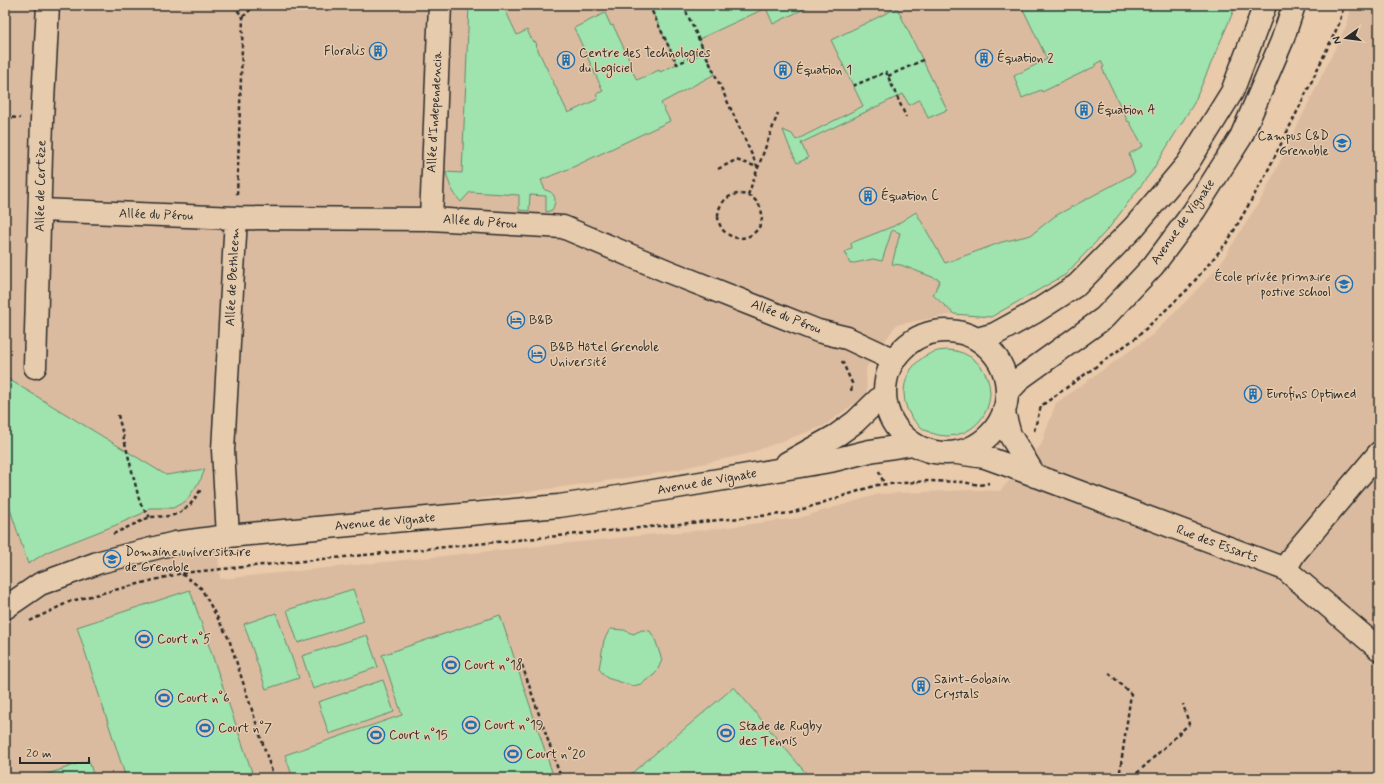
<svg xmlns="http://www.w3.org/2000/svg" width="1384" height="783" viewBox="0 0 1384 783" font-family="Mynerve,sans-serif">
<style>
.built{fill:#dbbb9f}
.green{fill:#9fe3ae;stroke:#65876c}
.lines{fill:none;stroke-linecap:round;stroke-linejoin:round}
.street-casing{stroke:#2b2b2b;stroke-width:25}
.secondary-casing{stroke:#2b2b2b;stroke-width:25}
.path{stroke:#2b2b2b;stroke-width:2.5;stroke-dasharray:4 3;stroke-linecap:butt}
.street{stroke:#e6cbad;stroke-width:22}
.secondary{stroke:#e6cbad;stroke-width:22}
.labels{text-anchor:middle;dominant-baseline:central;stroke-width:3;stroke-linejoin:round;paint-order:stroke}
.poi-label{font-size:13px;fill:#2b2b2b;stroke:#e6cbad;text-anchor:start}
.street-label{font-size:13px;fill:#2b2b2b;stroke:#e6cbad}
</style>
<rect width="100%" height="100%" fill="#e9caab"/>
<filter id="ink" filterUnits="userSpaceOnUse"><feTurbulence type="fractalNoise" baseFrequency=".025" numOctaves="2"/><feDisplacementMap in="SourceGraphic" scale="8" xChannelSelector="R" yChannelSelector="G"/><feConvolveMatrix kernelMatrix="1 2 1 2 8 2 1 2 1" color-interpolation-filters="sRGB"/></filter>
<g filter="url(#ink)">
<path class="built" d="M5,5H1236L1194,103L1152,171L1109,228L1065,275L991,317L954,314L896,325L866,368L867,394L824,426L747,454L660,473L444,504L216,526L220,579L657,534L705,530L799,518L879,494L971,490L1000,491L1041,445L1056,403L1152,335L1188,299L1218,267L1263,196L1347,24L1352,5H1379V778H5Z"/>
<path class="green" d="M469,5H503L517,35L527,30L533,42L535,41L537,45L536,46L568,113L598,99L596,94L603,91L574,28L605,13L611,26L613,25L630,61L628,63L637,80L659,70L660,72L677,64L649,5H812L773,24L766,8L699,39L715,74L661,103L670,121L573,167L541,180L545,190C556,192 557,201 552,210L546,212V196L530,195L529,211L519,210V195L470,192L461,202C453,193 449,185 446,172L462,173Z
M1021,5H1236L1194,103L1152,171L1109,228L1065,275L991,317L954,314L933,295L940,280L901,265L892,264L900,233L892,230L882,261L873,259L850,264L845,252L852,248L851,243L894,226L916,212L945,263L1002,242L1031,235L1055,216L1135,173L1129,154L1143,146L1129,121L1128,122L1102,68L1104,67L1101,61L1095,64L1096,66L1042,92L1041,90L1022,98L1014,76L1047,59Z
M897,8L947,110L928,118L920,99L909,105L903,94L801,143L808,158L797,163L789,146L783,130L792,134L796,140L863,106L831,40Z
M904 393a43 43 0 1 1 86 0a43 43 0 1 1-86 0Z
M5,377L166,475L205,469L201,479L186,501L173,508H149L141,514L116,525L47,552L28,564L5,494Z
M353,589L364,621L298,643L287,610Z
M190,590L254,778H126L77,627Z
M276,613L299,678L266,689L244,624Z
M500,615L554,778H293L285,755L402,715L382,655Z
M610,629L624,630L633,634L642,630L650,631L655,639L662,660L658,669L654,675L641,684L633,686L607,678L599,669L604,640Z
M367,635L378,667L313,689L302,656Z
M383,680L394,712L329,734L318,702Z
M734,687L810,778H626Z
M89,760L94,778H36Z"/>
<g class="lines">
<defs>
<path id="street" d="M40,210L236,218L431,219L563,227L667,271L818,331L847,338L894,360
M431,219L440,5
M35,367L42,120L48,5
M1004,413L1010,435L1035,476
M957,453L985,457L1010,466L1285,569L1379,649
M228,536L223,450L236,218
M1285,569L1294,554L1379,453"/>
<path id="secondary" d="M885 392a61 61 0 1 1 122 0a61 61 0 1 1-122 0Z
M977,339L995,334L1035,312L1077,285L1134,227L1188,163L1232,92L1265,5
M1008,392L1022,377L1104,318L1153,266L1194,211L1241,137L1282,41L1294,5
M787,463L837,435L855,422L885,393
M5,608L40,584L100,562L175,543L228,536L559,506L612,498L830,461L870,451L913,444"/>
</defs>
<use href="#street" class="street-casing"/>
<use href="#secondary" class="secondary-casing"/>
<path class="path" d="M233,5L243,17L237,197
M649,5L677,64L705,51
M683,5L758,168
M243,17L255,5
M888,76L923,60
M853,86L886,72L906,117
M5,117L20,118
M718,169L736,160L758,167
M718 216a22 22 0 1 1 44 0a22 22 0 1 1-44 0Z
M748,195L778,113
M842,361L852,383L851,393
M118,415L140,503L145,511L150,517
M1034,431L1041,406L1137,337L1187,290L1228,241L1264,178L1295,116L1339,24L1344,5
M879,471L884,484
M113,534L150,517L171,516L181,512L190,505L202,488
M182,574L201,588L229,639L274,778
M30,621L71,601L182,573L791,513L877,485L929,481L962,482L980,485L989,483
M522,665L561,778
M1109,673L1131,694L1119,778
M1132,778L1189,724L1183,704"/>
<use href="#street" class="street"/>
<use href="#secondary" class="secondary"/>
</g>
</g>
<defs>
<symbol id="building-ring" viewBox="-11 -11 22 22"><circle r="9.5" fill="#e6cbad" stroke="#1f6fb2" stroke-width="1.5"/><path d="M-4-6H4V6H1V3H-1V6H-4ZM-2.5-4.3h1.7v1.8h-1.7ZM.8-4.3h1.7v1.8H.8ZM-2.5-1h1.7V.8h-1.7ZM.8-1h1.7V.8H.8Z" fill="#1f6fb2"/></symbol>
<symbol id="school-ring" viewBox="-11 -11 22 22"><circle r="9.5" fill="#e6cbad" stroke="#1f6fb2" stroke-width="1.5"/><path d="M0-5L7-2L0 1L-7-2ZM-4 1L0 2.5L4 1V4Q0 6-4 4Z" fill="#1f6fb2"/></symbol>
<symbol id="hotel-ring" viewBox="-11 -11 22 22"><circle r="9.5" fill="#e6cbad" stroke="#1f6fb2" stroke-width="1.5"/><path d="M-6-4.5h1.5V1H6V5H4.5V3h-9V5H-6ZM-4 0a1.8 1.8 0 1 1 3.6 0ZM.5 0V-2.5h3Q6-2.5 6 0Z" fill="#1f6fb2"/></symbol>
<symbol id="university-ring" viewBox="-11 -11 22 22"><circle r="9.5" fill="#e6cbad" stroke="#1f6fb2" stroke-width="1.5"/><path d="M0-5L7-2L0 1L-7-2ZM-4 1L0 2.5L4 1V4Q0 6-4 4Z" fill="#1f6fb2"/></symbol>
<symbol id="stadium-ring" viewBox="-11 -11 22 22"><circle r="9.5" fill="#e6cbad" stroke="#1f6fb2" stroke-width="1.5"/><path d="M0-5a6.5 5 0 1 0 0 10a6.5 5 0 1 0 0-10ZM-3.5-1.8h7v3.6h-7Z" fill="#1f6fb2"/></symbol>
</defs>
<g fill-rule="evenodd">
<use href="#building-ring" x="368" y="41" width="20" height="20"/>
<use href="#building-ring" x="974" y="48" width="20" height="20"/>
<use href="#building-ring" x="556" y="50" width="20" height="20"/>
<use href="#building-ring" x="773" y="60" width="20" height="20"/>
<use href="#building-ring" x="1074" y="100" width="20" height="20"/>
<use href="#school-ring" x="1332" y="133" width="20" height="20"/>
<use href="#building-ring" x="858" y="186" width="20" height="20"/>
<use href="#school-ring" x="1334" y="274" width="20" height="20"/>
<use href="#hotel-ring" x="506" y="310" width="20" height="20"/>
<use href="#hotel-ring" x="527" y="344" width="20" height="20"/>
<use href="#building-ring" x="1243" y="384" width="20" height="20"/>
<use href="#university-ring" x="102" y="549" width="20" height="20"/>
<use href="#stadium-ring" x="134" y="629" width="20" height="20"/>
<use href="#stadium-ring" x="441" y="655" width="20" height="20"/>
<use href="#building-ring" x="911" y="676" width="20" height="20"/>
<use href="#stadium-ring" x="154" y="688" width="20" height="20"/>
<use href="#stadium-ring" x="461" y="715" width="20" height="20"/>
<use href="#stadium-ring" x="195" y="718" width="20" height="20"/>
<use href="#stadium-ring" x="716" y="723" width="20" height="20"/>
<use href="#stadium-ring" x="366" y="725" width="20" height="20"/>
<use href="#stadium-ring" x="503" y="744" width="20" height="20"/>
</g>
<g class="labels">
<g class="poi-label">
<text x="365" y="51" text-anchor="end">Floralis</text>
<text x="579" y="53">Centre des Technologies<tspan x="579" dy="15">du Logiciel</tspan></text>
<text x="997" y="58">Équation 2</text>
<text x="796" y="70">Équation 1</text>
<text x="1097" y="110">Équation A</text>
<text x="1329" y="136" text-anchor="end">Campus C&amp;D<tspan x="1329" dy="15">Grenoble</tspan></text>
<text x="881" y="196">Équation C</text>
<text x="1331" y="277" text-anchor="end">École privée primaire<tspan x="1331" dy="15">postive school</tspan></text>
<text x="529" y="320">B&amp;B</text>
<text x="550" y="347">B&amp;B Hôtel Grenoble<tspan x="550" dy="15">Université</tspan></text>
<text x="1266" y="394">Eurofins Optimed</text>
<text x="125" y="552">Domaine universitaire<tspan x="125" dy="15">de Grenoble</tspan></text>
<text x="157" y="639">Court n°5</text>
<text x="464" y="665">Court n°18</text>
<text x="934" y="679">Saint-Gobain<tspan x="934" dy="15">Crystals</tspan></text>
<text x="177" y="698">Court n°6</text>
<text x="484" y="725">Court n°19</text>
<text x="739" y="726">Stade de Rugby<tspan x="739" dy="15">des Tennis</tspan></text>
<text x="218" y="728">Court n°7</text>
<text x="389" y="735">Court n°15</text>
<text x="526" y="754">Court n°20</text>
</g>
<g class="street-label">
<text transform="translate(435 112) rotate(-87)">Allée d'Independencia</text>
<text transform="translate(41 186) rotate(-89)">Allée de Certèze</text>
<text transform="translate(156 215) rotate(2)">Allée du Pérou</text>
<text transform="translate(480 222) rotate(4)">Allée du Pérou</text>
<text transform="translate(1183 222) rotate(-55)">Avenue de Vignate</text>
<text transform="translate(233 277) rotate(-87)">Allée de Bethleem</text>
<text transform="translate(786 317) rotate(21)">Allée du Pérou</text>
<text transform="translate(707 482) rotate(-10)">Avenue de Vignate</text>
<text transform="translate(385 522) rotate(-5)">Avenue de Vignate</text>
<text transform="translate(1217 544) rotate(20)">Rue des Essarts</text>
</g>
</g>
<rect width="1384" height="783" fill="none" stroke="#e6cbad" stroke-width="20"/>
<rect x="10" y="10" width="1364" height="763" fill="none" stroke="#2b2b2b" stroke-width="1.5" filter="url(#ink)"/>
<g transform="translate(1346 38) rotate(256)" stroke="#e6cbad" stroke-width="3" paint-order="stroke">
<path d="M0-3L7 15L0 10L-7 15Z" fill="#2b2b2b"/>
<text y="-6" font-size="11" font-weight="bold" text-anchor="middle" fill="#2b2b2b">N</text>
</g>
<path d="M20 757v6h69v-6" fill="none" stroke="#2b2b2b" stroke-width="2"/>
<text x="26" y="757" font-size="12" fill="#2b2b2b" stroke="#e6cbad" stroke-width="3" paint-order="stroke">20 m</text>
</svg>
